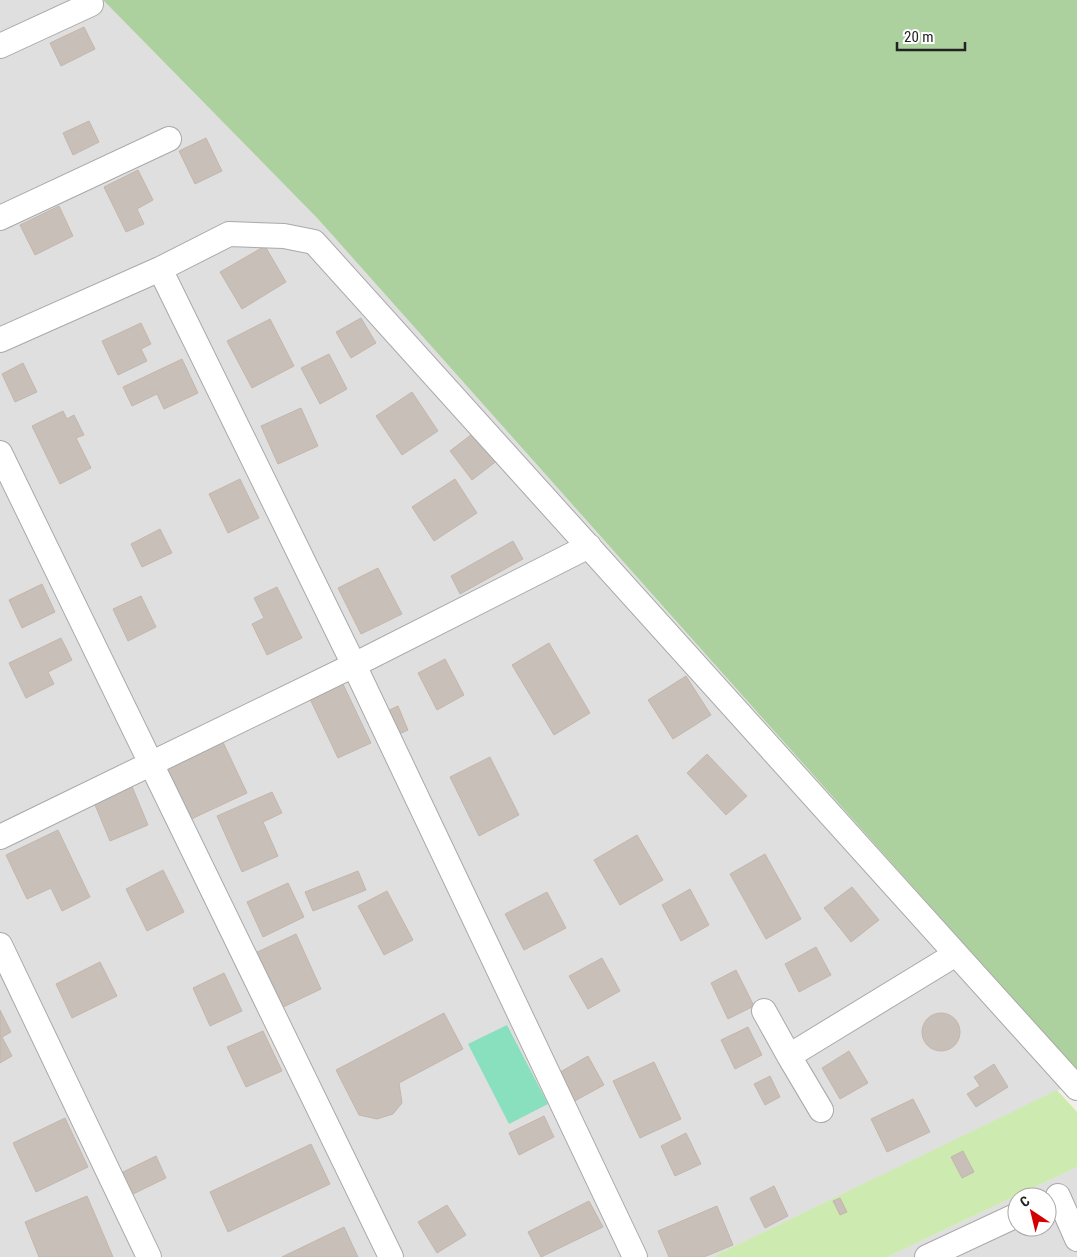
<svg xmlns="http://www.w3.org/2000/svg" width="1077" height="1257" viewBox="0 0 1077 1257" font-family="'Roboto Condensed',sans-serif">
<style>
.residential{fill:#e0dfdf;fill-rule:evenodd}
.grass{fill:#cdebb0}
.forest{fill:#add19e}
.pitch{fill:#88e0be}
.building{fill:#c7bfb8;stroke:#c4b6ab}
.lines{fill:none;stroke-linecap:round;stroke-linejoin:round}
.minor-casing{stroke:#a9a9a9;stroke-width:26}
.minor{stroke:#fff;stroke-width:24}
</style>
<rect width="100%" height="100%" fill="#f2efe9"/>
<path class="residential" d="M0,0H103L318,219L1077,1071V1081L712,1257H0Z
M1077,1167V1257H887ZM1017,1197H1047V1227H1017Z"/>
<path class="grass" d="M1057,1090L1077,1112V1167L887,1257H712Z"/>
<path class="forest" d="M103,0H1077V1071L318,219Z"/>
<path class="pitch" d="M507,1025L548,1104L509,1124L468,1044Z"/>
<path class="building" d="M84,27L95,49L61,66L50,43Z
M89,121L99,142L73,155L63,133Z
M206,138L222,171L195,184L179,151Z
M138,170L153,200L137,209L144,224L126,232L104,187Z
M59,206L73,236L35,255L20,225Z
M265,246L286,282L242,309L220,272Z
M361,318L376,343L351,358L336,332Z
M270,319L294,366L252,388L227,341Z
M141,323L151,344L141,349L147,361L118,375L102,341Z
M329,354L347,389L320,404L301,368Z
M182,359L198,393L164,409L157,394L132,406L123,387Z
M23,363L37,392L15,402L2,374Z
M412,392L438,431L402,455L376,416Z
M301,408L318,446L278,464L261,426Z
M63,411L67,419L74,415L84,435L76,438L91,468L60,484L32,426Z
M476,431L498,460L472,480L450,451Z
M240,479L259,518L228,533L209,494Z
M455,479L477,513L434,541L412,507Z
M160,529L172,553L142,567L131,544Z
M513,541L523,559L460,594L451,576Z
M378,568L402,614L361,634L338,588Z
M42,584L55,612L22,628L9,600Z
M277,587L302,638L267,655L252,624L264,618L254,598Z
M141,596L156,627L128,641L113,609Z
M61,638L72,660L48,672L54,684L26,698L9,663Z
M549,643L590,713L554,735L512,665Z
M445,659L464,695L437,710L418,673Z
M686,676L711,715L673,739L648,700Z
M342,682L371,743L338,758L309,697Z
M398,706L408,730L397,735L387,711Z
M222,740L247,793L185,822L160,770Z
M707,754L747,796L726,815L687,773Z
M490,757L519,815L479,836L450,777Z
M131,784L148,825L110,841L93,800Z
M272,792L282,813L263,822L278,856L242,872L217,816Z
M58,830L90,897L62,911L51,888L27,899L6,855Z
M637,835L663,880L620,905L594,860Z
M765,854L801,919L766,939L730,874Z
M163,870L184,912L147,931L126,889Z
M358,871L366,890L313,911L305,892Z
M288,883L304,917L263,937L247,902Z
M852,887L879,920L851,942L824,908Z
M690,889L709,925L681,941L662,905Z
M387,891L413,940L384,955L358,906Z
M547,892L566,928L524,950L505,914Z
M296,934L321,989L279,1009L253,954Z
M816,947L831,975L799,992L785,964Z
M602,958L620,991L588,1009L569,976Z
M100,962L117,996L72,1018L56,984Z
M736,970L754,1006L728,1019L711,983Z
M224,973L242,1011L210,1026L193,988Z
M0,1010L11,1032L2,1037L12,1056L0,1063Z
M444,1013L463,1049L399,1083L402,1103L393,1114L377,1119L359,1115L336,1070Z
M922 1032a19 19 0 1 1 38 0a19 19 0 1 1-38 0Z
M748,1027L762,1055L735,1069L721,1040Z
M263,1031L282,1071L246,1087L227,1047Z
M849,1051L868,1083L840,1099L822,1068Z
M588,1056L604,1085L571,1103L555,1075Z
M654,1062L681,1119L640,1138L613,1081Z
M994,1064L1008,1087L976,1107L967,1094L980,1086L974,1077Z
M770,1076L780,1097L765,1105L754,1084Z
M913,1099L930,1132L887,1152L871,1119Z
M544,1116L554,1137L519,1155L509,1133Z
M65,1118L88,1167L36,1192L13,1143Z
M686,1133L701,1164L675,1176L661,1146Z
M311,1144L330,1184L228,1232L210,1192Z
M963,1151L974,1172L962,1178L951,1157Z
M156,1156L166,1178L131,1195L121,1173Z
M774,1186L788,1216L765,1228L750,1198Z
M87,1196L113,1257H39L25,1222Z
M840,1198L847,1212L840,1215L833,1201Z
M589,1201L603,1227L541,1257L528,1232Z
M447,1205L466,1235L437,1253L418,1222Z
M717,1206L733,1245L704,1257H669L658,1231Z
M344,1227L358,1257H282Z"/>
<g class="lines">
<defs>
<path id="minor" d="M0,46L91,4
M0,218L169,139
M160,269L354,665L635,1257
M0,340L160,269L229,234L284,236L314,242L1077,1088
M0,453L391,1257
M0,837L354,665L589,546
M0,945L149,1257
M764,1011L789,1056
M821,1110L789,1056L956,954
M1058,1196L1077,1239
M927,1257L1017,1215"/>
</defs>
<use href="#minor" class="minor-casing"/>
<use href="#minor" class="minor"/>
</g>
<g transform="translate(1032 1212) rotate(325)"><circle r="24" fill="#ffffff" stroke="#a7a7a7"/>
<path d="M0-4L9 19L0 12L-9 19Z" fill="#d40000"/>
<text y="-8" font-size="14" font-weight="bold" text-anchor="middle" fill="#222222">С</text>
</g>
<path d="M897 42v8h68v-8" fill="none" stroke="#222222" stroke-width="2.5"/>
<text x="904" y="42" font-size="15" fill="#222222" stroke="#ffffff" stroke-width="4" paint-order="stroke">20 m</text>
</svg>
